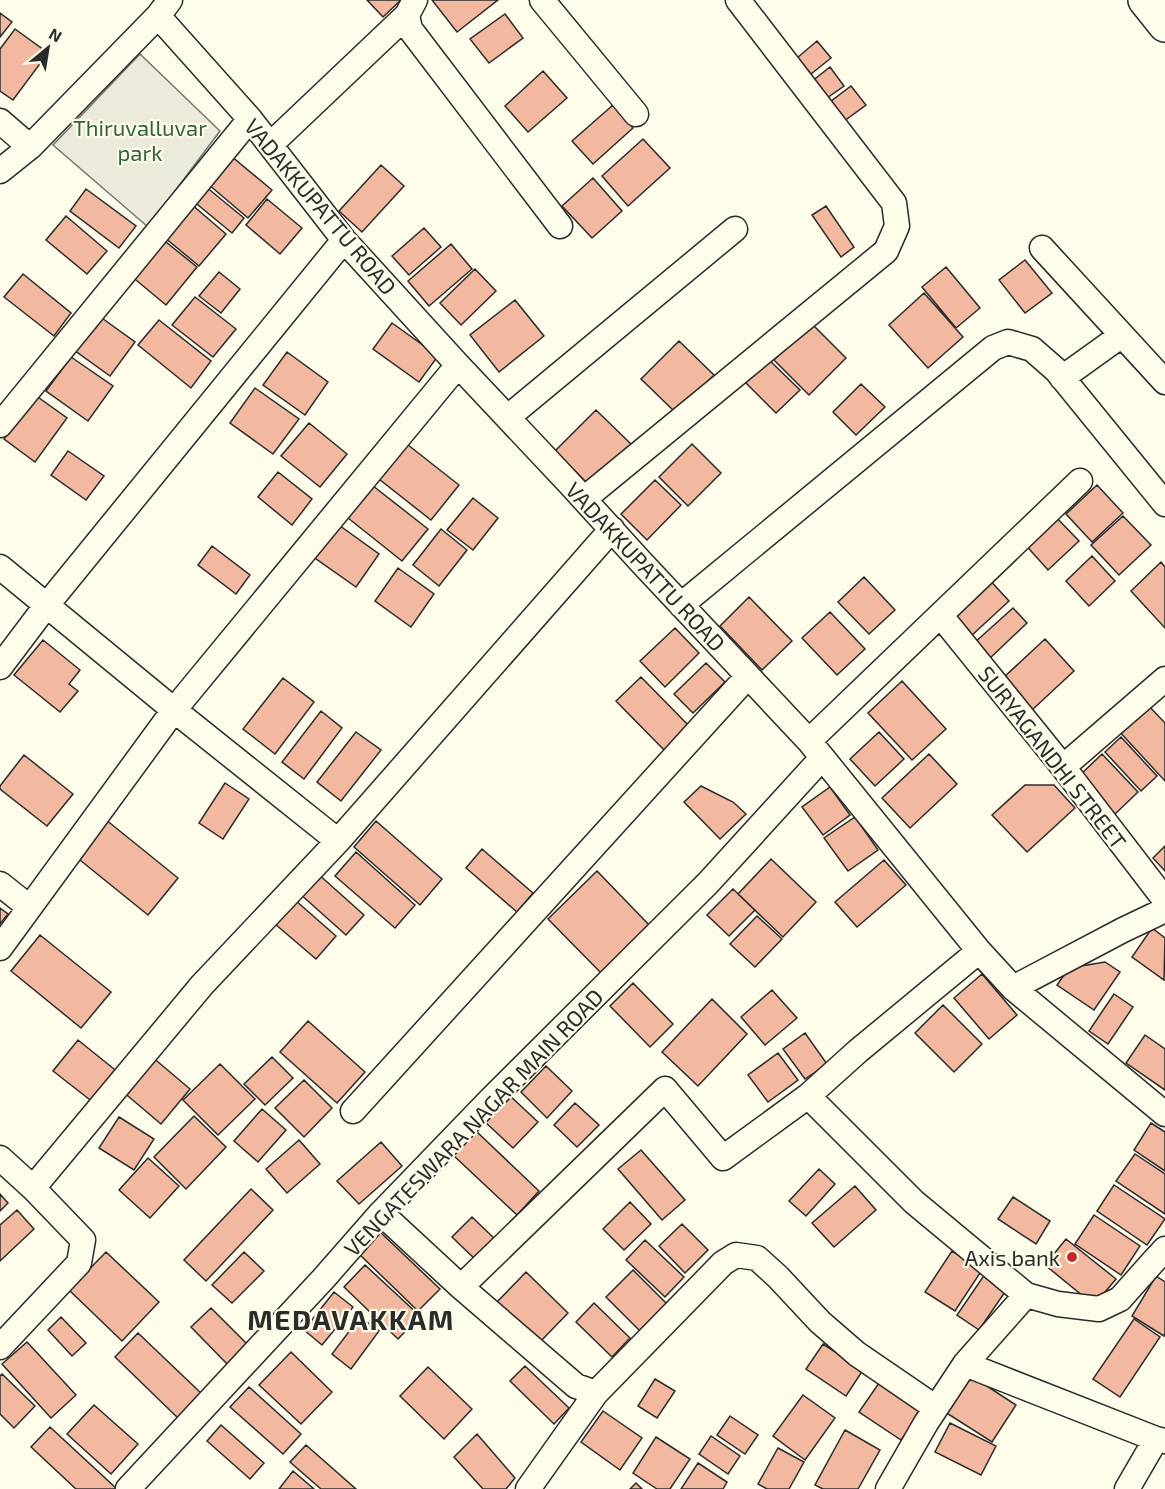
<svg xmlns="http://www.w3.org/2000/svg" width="1165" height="1489" viewBox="0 0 1165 1489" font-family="'Exo 2',sans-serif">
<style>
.green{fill:#ecebdb;stroke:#74746e;stroke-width:1.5}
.building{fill:#f2b8a0;stroke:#2b2b2b;stroke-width:1.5}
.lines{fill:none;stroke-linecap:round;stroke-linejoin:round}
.street-casing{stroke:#2b2b2b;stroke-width:27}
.secondary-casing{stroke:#2b2b2b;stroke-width:36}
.street{stroke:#fdfbea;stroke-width:24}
.secondary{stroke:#fdfbea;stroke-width:33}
.poi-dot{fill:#c62828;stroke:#fdfbea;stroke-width:2}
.labels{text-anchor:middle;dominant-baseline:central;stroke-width:4.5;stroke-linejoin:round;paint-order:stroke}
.park-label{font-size:22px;fill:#34623c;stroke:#fdfbea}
.street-label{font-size:22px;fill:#2b2b2b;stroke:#fdfbea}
.poi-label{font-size:22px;fill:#2b2b2b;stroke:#fdfbea;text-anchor:end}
.district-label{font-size:28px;font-weight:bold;letter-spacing:1.5px;fill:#2b2b2b;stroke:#fdfbea}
</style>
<rect width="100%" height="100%" fill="#fdfbea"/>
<path class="green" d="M140,54L220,131L148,227L53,145Z"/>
<path class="building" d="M367,0H401L383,17Z
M432,0H498L457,32Z
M0,13L12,22L0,37Z
M505,14L523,38L489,63L470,39Z
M15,29L48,53L13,100L0,91V49Z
M817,41L831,58L811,74L797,58Z
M830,67L844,86L824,100L811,82Z
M543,71L567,98L528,132L505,106Z
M851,86L866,105L840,124L826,105Z
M613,105L633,128L593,164L572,141Z
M643,139L670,168L628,206L602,176Z
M231,156L272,190L248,218L208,184Z
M381,165L404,186L362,232L339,211Z
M593,178L622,211L592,238L562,206Z
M205,186L244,218L232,233L192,200Z
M86,189L136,226L119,248L70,211Z
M267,199L302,228L280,254L246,225Z
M191,204L226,234L199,266L164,237Z
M826,206L854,247L841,257L812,215Z
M66,216L107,251L87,274L46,240Z
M424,228L441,247L409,275L392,256Z
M161,238L197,267L166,305L130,275Z
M451,244L472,269L429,306L408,281Z
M1025,260L1052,293L1025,313L999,280Z
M946,267L980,308L956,328L922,287Z
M475,269L496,291L461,325L440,303Z
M219,272L240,289L221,313L199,296Z
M23,274L71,313L54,336L4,297Z
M924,293L963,337L928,368L889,325Z
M195,297L236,329L213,357L172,325Z
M515,300L544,336L499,372L470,335Z
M99,316L135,342L110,376L74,350Z
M159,320L211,361L191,388L138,345Z
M392,323L438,356L419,382L373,349Z
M811,323L846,358L809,395L774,360Z
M679,341L714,375L676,413L641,379Z
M287,352L328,382L305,415L263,385Z
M762,353L800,390L776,413L739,376Z
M71,357L113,386L88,421L46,391Z
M861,384L885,407L856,435L833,412Z
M255,388L299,419L273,454L230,423Z
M35,395L67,418L35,462L4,439Z
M596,410L632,445L591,487L555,451Z
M309,423L347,454L320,487L281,456Z
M403,441L459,485L431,520L375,476Z
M692,444L721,473L688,506L659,477Z
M68,451L104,476L86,500L51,475Z
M278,472L312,499L292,525L258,497Z
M655,480L681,505L647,540L621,514Z
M368,482L428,529L402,561L343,514Z
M1097,485L1123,513L1092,542L1066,514Z
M473,498L498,518L473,550L447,530Z
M1052,513L1079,541L1048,570L1022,541Z
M1123,516L1151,545L1119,575L1091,545Z
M336,523L379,554L356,587L312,556Z
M441,529L467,550L439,586L413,565Z
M212,546L250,575L236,594L198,565Z
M1092,556L1115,581L1089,606L1066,581Z
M1161,562L1165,567V628L1131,591Z
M398,568L434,594L411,627L375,601Z
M986,576L1009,601L970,637L947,612Z
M864,577L895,610L869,634L838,602Z
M749,597L792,641L762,670L720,626Z
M1013,608L1027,623L988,660L973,644Z
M830,612L865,649L837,675L802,638Z
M675,628L699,653L665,687L640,661Z
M1045,639L1074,671L1032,710L1002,679Z
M43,640L80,670L69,684L78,691L60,712L14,675Z
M706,663L725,682L693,713L674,694Z
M641,677L693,730L668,754L616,701Z
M283,678L314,702L275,754L243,729Z
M902,681L946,729L912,760L868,713Z
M1147,704L1165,723V781L1118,730Z
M321,711L342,728L304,779L282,762Z
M356,732L381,750L341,801L317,782Z
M879,732L904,759L875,786L850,759Z
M1121,737L1157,776L1141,791L1105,752Z
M929,754L957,784L910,828L882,798Z
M1102,754L1138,792L1114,815L1078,777Z
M24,755L73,794L47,826L0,789V786Z
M225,783L249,799L223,839L199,823Z
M1025,785H1054L1075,808L1027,852L992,815Z
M701,786L733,802L746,814L720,839L684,802Z
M830,787L850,815L823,835L802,807Z
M100,815L178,878L148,915L70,852Z
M855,817L878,850L848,871L824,838Z
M376,821L442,879L420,905L354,847Z
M1165,846V871L1153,858Z
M482,849L533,893L517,912L466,868Z
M356,852L415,905L395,928L335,876Z
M771,859L816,902L783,937L738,894Z
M884,860L906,885L857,927L835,902Z
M597,871L652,928L603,975L548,919Z
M317,873L364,915L346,935L299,893Z
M733,889L755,910L729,936L707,915Z
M295,900L336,936L316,959L275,924Z
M0,908L8,914L0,924Z
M757,916L782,939L755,967L730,944Z
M1152,928L1165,938L1164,980L1132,957Z
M40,935L111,992L81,1028L11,971Z
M1105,962L1120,972L1094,1010L1057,985L1069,968Z
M982,974L1017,1015L989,1039L954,998Z
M633,983L673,1024L650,1047L610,1006Z
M772,990L797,1018L765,1045L741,1017Z
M1114,994L1133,1007L1108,1044L1089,1031Z
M712,999L747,1034L698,1086L662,1052Z
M943,1005L982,1044L954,1072L915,1033Z
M308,1021L365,1072L337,1103L280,1052Z
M805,1033L827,1064L805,1079L783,1049Z
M1145,1035L1165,1049V1090L1126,1063Z
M78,1040L119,1073L94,1103L53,1071Z
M778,1053L798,1080L768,1102L748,1075Z
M151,1056L190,1089L161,1124L122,1091Z
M272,1057L293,1078L265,1105L244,1084Z
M220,1064L255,1099L218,1135L183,1100Z
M546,1066L572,1091L547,1118L521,1092Z
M304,1080L332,1108L304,1137L275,1108Z
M508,1094L538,1122L513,1148L483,1120Z
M575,1103L599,1125L577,1147L554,1125Z
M262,1109L286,1130L258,1162L234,1141Z
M194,1116L226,1147L186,1189L154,1157Z
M119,1117L154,1139L134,1170L99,1148Z
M1151,1123L1165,1132V1171L1134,1150Z
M476,1131L539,1191L517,1215L453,1155Z
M299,1140L320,1164L287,1193L266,1169Z
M381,1142L402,1166L359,1204L337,1181Z
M641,1150L685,1200L662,1220L618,1169Z
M1135,1154L1165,1174V1214L1116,1181Z
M148,1158L179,1186L150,1218L119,1190Z
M819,1169L835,1184L806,1216L789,1201Z
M1114,1185L1165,1219L1147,1245L1097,1211Z
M855,1186L876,1210L834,1247L812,1223Z
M251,1189L273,1210L206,1281L184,1260Z
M0,1194L8,1203L0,1211Z
M1013,1197L1050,1221L1036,1244L998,1219Z
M630,1202L651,1224L624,1250L603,1229Z
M17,1210L34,1229L0,1261V1225Z
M1094,1215L1140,1246L1121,1275L1075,1244Z
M472,1217L498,1242L478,1262L452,1237Z
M682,1224L708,1250L685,1273L659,1246Z
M378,1230L440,1289L418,1311L357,1252Z
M1066,1239L1116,1279L1094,1305L1045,1265Z
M645,1240L684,1277L665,1297L626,1260Z
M952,1251L982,1270L955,1311L925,1292Z
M106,1252L159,1302L122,1341L69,1290Z
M244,1252L264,1271L232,1303L212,1285Z
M365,1265L420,1316L398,1339L344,1287Z
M633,1270L667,1304L640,1331L606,1297Z
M526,1272L568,1313L539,1343L497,1302Z
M985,1274L1007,1289L979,1330L957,1315Z
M1156,1276L1165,1282V1333L1164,1336L1132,1316Z
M334,1292L353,1307L322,1345L304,1330Z
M594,1303L630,1338L612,1357L576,1322Z
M211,1308L248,1345L228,1365L191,1327Z
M61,1317L86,1343L72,1356L48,1330Z
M360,1317L379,1331L351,1369L332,1354Z
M1134,1319L1160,1337L1120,1397L1093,1379Z
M138,1333L203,1395L180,1420L115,1357Z
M27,1342L76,1395L51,1418L2,1364Z
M823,1344L863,1370L846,1396L806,1369Z
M291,1352L332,1392L301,1424L259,1385Z
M525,1366L569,1408L554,1424L510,1381Z
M428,1367L472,1409L444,1439L400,1396Z
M2,1374L35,1406L14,1428L0,1414V1376Z
M970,1375L1016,1405L992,1442L945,1412Z
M655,1379L675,1391L657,1418L638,1406Z
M879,1383L921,1412L901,1440L859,1412Z
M249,1387L301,1434L283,1454L230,1407Z
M803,1395L835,1418L805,1460L773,1436Z
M94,1405L138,1444L111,1474L67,1434Z
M603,1411L642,1438L620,1470L581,1442Z
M730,1416L758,1435L745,1454L717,1435Z
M950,1423L996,1446L981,1475L935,1452Z
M221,1425L264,1463L250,1479L207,1441Z
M50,1427L117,1489H76L31,1447Z
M845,1430L880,1450L858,1489H823L815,1485Z
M477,1434L515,1478L506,1489H483L454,1457Z
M711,1436L740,1456L728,1474L699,1454Z
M656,1437L690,1459L670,1489H657L633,1473Z
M306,1445L356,1489H321L290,1462Z
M778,1448L804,1462L789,1489H767L758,1484Z
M698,1463L727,1482L723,1489H681Z
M293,1471L314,1489H279Z
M636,1483L642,1489H630Z"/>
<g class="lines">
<defs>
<path id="street" d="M415,0L407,15L410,29L560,226
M542,0L636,114
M158,16L250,119L344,240L458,365L570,484L641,562L809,741L979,951L1013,988L1165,1114
M0,121L30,147
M270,145L407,15
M0,171L30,147L158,16L170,0
M1042,248L1165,382
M1062,378L1122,335
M508,417L735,229
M0,425L250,119
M584,499L886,251L897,226L894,203L738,0
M0,567L174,710L338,841
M681,605L993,348L1008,342L1032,349L1056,370L1165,504
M941,616L1063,767L1165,900
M0,667L46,606L344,240
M809,741L1080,481
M1063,767L1165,679
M0,884L29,907
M0,948L174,710L458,365
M1013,988L1123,930L1165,910
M808,1096L914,1202L1026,1295L1058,1304L1099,1309L1120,1299L1152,1263L1165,1249
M353,1111L748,676
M0,1158L33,1188L83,1240L79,1263L0,1347
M33,1188L202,985L338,841L612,529
M381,1213L461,1287L576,1386L596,1393L723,1263L736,1255L757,1258L778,1277L820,1322L857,1354L936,1408
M461,1287L665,1089L723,1158L808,1096L858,1051L979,951
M965,1364L1156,1439L1165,1441
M128,1489L324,1278L381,1213L490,1100L708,883L822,758
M528,1489L596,1393
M888,1489L926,1423L965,1364L1026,1295
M1127,1489L1156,1439"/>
<path id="secondary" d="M1145,0L1165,25"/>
</defs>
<use href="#street" class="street-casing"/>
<use href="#secondary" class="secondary-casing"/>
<use href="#street" class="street"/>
<use href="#secondary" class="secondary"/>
</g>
<circle class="poi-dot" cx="1072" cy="1257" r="6"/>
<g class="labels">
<g class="park-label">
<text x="140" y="127">Thiruvalluvar<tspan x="140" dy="25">park</tspan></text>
</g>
<g class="street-label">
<text transform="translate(321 206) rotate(50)">VADAKKUPATTU ROAD</text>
<text transform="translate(646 566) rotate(47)">VADAKKUPATTU ROAD</text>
<text transform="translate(1053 757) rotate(52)">SURYAGANDHI STREET</text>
<text transform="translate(473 1122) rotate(-46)">VENGATESWARA NAGAR MAIN ROAD</text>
</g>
<g class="poi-label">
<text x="1060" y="1257">Axis bank</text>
</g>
<g class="district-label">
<text x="351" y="1319">MEDAVAKKAM</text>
</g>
</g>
<g transform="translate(48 48) rotate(30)" stroke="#fdfbea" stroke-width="4.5" paint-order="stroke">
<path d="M0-4.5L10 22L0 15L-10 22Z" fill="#2b2b2b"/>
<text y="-9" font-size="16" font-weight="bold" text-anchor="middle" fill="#2b2b2b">N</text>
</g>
</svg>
